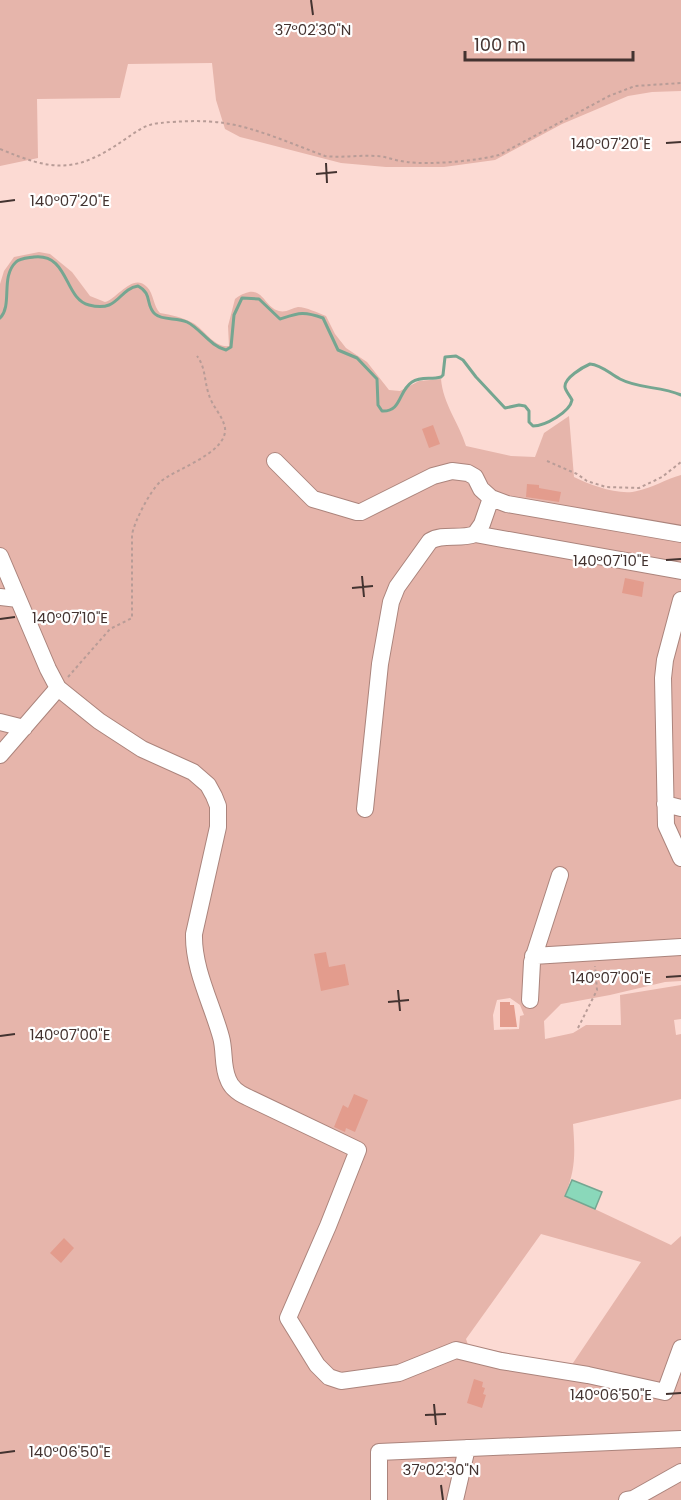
<svg xmlns="http://www.w3.org/2000/svg" width="681" height="1500" viewBox="0 0 681 1500" font-family="Poppins,sans-serif">
<style>
.green{fill:#e6b5ab;fill-rule:evenodd}
.water{fill:#8ad8ba;stroke:#75a691;stroke-width:1.5}
.lines{fill:none;stroke-linecap:round;stroke-linejoin:round}
.stream{stroke:#75a691;stroke-width:3}
.building{fill:#e39c8d}
.minor-casing{stroke:#ab847c;stroke-width:18}
.path{stroke:#b89c97;stroke-width:2;stroke-dasharray:3 3;stroke-linecap:butt}
.minor{stroke:#fff;stroke-width:16}
.ticks{fill:none;stroke:#433330;stroke-width:2}
.ticks-label{font-size:15px;text-anchor:middle;fill:#433330;stroke:#fff;stroke-width:4.5;stroke-linejoin:round;paint-order:stroke}
</style>
<rect width="100%" height="100%" fill="#fcdad3"/>
<path class="green" d="M0,0H681V91L652,92L628,96L562,124L495,160L444,167H386L341,163L240,137L225,129L216,100L212,63L128,64L120,98L37,99L38,158L0,166Z
M39,252L50,254L72,272L90,296L105,302C118,298 133,272 147,287C154,294 153,306 160,313C171,315 182,317 193,323C205,330 214,348 229,346L228,326L235,299C263,279 262,307 279,311C286,313 292,308 298,307C306,307 318,313 326,316L335,334L346,348L367,362L389,390L400,391L419,381L441,379C443,404 459,423 466,446L511,456L535,457L544,433L569,416L574,477C590,485 620,496 637,491C652,488 666,479 681,475V981L665,982L610,995L561,1004L544,1021L545,1039L573,1033L586,1025H621L620,995L681,985V1019L674,1020L676,1035L681,1034V1099L573,1124C575,1152 576,1169 565,1195L671,1245L681,1236V1500H0V284L4,271L14,257ZM510,998L520,1005L524,1015L520,1016L519,1029L494,1030L493,1015L497,1000ZM541,1234L641,1262L571,1366L468,1345L466,1339Z"/>
<path class="water" d="M572,1180L602,1192L595,1209L565,1196Z"/>
<g class="lines">
<path class="stream" d="M0,318C13,305 0,277 16,262C20,258 28,258 34,257C69,253 64,299 89,305C119,313 118,289 138,286C153,294 145,305 155,314C163,321 177,317 187,322C201,329 210,346 226,350L231,347L234,315L242,298L259,299L280,319C299,313 303,311 323,318L338,350L357,358L377,379L378,405L382,411C402,412 398,391 412,382C421,376 431,380 441,377L443,375L445,357L456,356L463,360L476,377L505,408L519,405L525,406L529,411V422L533,426C545,426 570,412 572,400C570,396 565,390 565,387C564,378 583,367 590,364C602,365 610,374 620,379C639,389 660,386 681,395"/>
</g>
<path class="building" d="M433,425L440,444L429,448L422,429Z
M527,484L539,485V488L561,492L559,502L526,497Z
M625,578L644,582L642,597L622,593Z
M326,952L329,967L345,964L349,985L321,991L314,954Z
M500,1002H510V1005H514L517,1027H500Z
M354,1094L368,1100L355,1132L346,1128L345,1132L334,1127L343,1105L348,1108Z
M64,1238L74,1248L61,1263L50,1253Z
M474,1379L483,1382L482,1387L485,1388L483,1394L486,1395L482,1408L467,1403Z"/>
<g class="lines">
<defs>
<path id="minor" d="M275,461L313,499L357,512H361L433,476L452,471L468,473L475,477L481,489L491,498L507,504L681,534
M475,534L681,571
M0,556L48,669L58,688L99,721L142,749L193,772L208,785L214,796L218,806V827L194,934C193,969 212,1004 221,1037C225,1051 222,1066 228,1079C231,1088 238,1093 247,1097L358,1150L328,1226L288,1318L317,1365L329,1377L341,1381L399,1373L456,1350L501,1361L588,1375L665,1392L681,1348
M0,597L18,599
M681,600L665,660L663,678L666,825L681,858
M0,722L24,728
M0,755L58,688
M665,804L681,808
M365,809L380,664L391,602L397,587L430,541C443,533 460,540 475,534L482,524L491,498
M533,956L681,947
M530,1000L532,962L560,875
M379,1500V1452L681,1439
M455,1500L467,1448
M627,1500L633,1499L681,1472"/>
</defs>
<use href="#minor" class="minor-casing"/>
<path class="path" d="M0,149C53,171 75,174 124,140C136,132 145,124 160,123C179,121 206,120 224,123C254,127 295,145 325,156C342,158 358,155 375,156C386,156 396,161 407,162C430,165 476,161 499,155L609,96L635,86L681,83
M547,461L577,474L587,481L606,487L639,488L662,477L681,462
M68,677L110,629L132,618V535C134,522 150,491 160,482C175,469 228,453 225,428C223,416 212,406 209,395C204,381 206,368 197,356
M578,1028L597,990L595,966"/>
<use href="#minor" class="minor"/>
</g>
<path class="ticks" d="M311,0L313,15M666,143L681,142M326,163L327,183M316,174L337,172M0,202L15,200M666,560L681,559M362,576L364,597M352,588L373,586M0,619L15,617M666,977L681,976M398,990L400,1011M388,1002L409,1000M0,1036L15,1034M666,1394L681,1393M434,1404L436,1425M425,1415L446,1414M0,1453L15,1451M441,1485L443,1500"/>
<g class="ticks-label">
<text x="313" y="35">37°02'30"N</text>
<text x="611" y="149">140°07'20"E</text>
<text x="70" y="206">140°07'20"E</text>
<text x="611" y="566">140°07'10"E</text>
<text x="70" y="623">140°07'10"E</text>
<text x="611" y="983">140°07'00"E</text>
<text x="70" y="1040">140°07'00"E</text>
<text x="611" y="1400">140°06'50"E</text>
<text x="70" y="1457">140°06'50"E</text>
<text x="441" y="1475">37°02'30"N</text>
</g>
<path d="M465 51v9h168v-9" fill="none" stroke="#433330" stroke-width="3"/>
<text x="474" y="51" font-size="18" fill="#433330" stroke="#ffffff" stroke-width="4.5" paint-order="stroke">100 m</text>
</svg>
